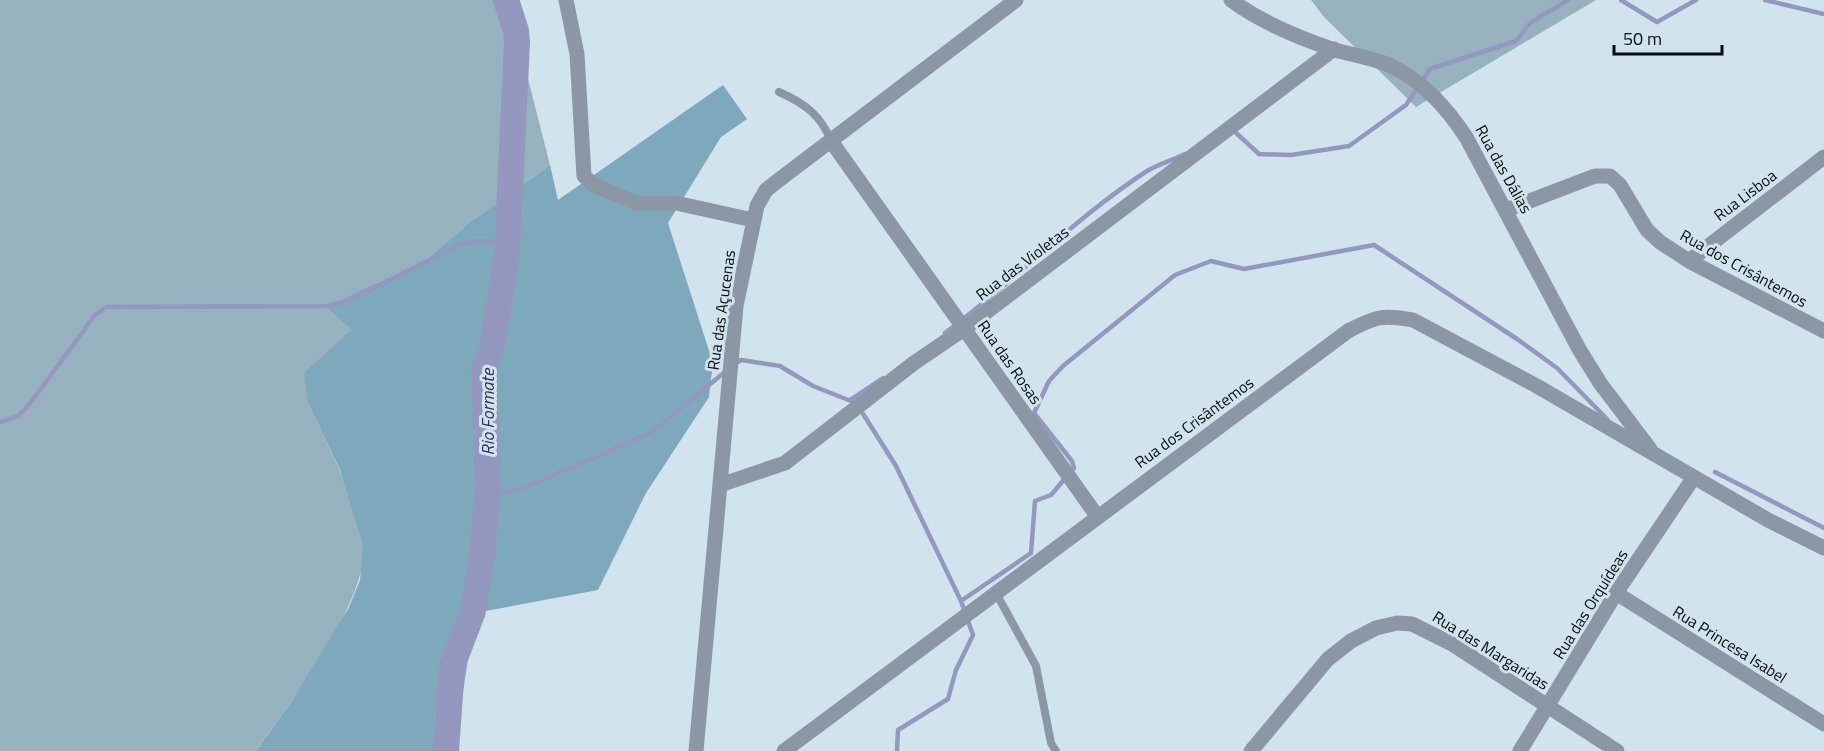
<svg xmlns="http://www.w3.org/2000/svg" width="1824" height="751" viewBox="0 0 1824 751" font-family="'Titillium Web',sans-serif">
<style>
.green{fill:#97b2bf}
.forest{fill:#7ea9bd}
.lines{fill:none;stroke-linecap:round;stroke-linejoin:round}
.stream{stroke:#9598be;stroke-width:4.5}
.river{stroke:#9598be;stroke-width:26}
.lane{stroke:#8c97a5;stroke-width:8}
.street{stroke:#8c97a5;stroke-width:15}
.labels{text-anchor:middle;dominant-baseline:central;stroke-width:6;stroke-linejoin:round;paint-order:stroke}
.street-label{font-size:16px;fill:#070d10;stroke:#d1e3ec}
.water-label{font-size:18px;font-style:italic;fill:#2e2e5f;stroke:#d1e3ec}
</style>
<rect width="100%" height="100%" fill="#d1e3ec"/>
<path class="green" d="M0,0H508L550,165L470,222L421,264L357,291L329,308L351,330L308,403C329,448 354,494 363,543C372,596 287,707 256,751H0Z
M1311,0H1596L1416,107L1324,17Z"/>
<path class="forest" d="M723,85L747,119L721,137L668,223L713,363L709,397L646,493L598,590L475,613L454,751H256L293,699L349,607L360,580L363,545L340,470L308,403L304,373L351,330L328,308L357,291L421,264L470,222L550,165L558,200Z"/>
<g class="lines">
<path class="stream" d="M1621,0L1657,22L1696,0
M1765,0L1824,14
M1231,133L1234,131L1259,154L1291,155L1349,146L1406,105L1430,69L1516,41L1530,23L1568,0
M945,333C1014,282 1076,217 1147,171C1159,164 1173,160 1185,154
M734,364L741,360L780,366L813,386L851,401
M850,400L883,378
M860,409L896,466L961,601L973,635L956,670L948,699L898,730L897,751
M0,422L18,416L29,405L95,315L106,307L327,306L345,302L462,244L479,241L507,244
M1715,472L1824,528
M487,497L519,490L651,433L726,371
M961,601L1031,553L1035,501L1051,495L1074,468L1072,461L1034,413L1049,381L1063,366L1175,275L1211,261L1244,269L1374,245L1517,339L1557,368L1607,419"/>
<path class="river" d="M446,751L452,666L473,611L482,555L488,488L484,371L493,342L507,255L517,42L516,31L506,0"/>
<path class="lane" d="M779,92C804,103 821,115 831,141
M996,593L1036,666L1051,743L1056,751"/>
<path class="street" d="M566,0L577,54L584,176L594,185L636,203H676L753,220
M1231,0C1262,23 1299,38 1335,50C1353,55 1372,58 1389,65C1423,81 1446,107 1466,137L1579,349L1600,383L1650,449
M831,141L1097,516
M1506,210L1595,176H1610L1620,185L1647,230L1660,242L1689,261L1824,331
M1689,261L1824,157
M720,485L785,463L914,363L964,329L1334,49
M1616,593L1824,724
M696,751L736,306L757,206L766,190L788,173L1016,0
M784,751L1348,331C1375,317 1382,314 1413,320L1535,385L1768,520L1824,548
M1251,751L1328,659L1351,641L1376,628L1397,623L1412,624L1452,644L1617,751
M1520,751L1616,593L1694,477"/>
</g>
<g class="labels">
<g class="street-label">
<text transform="translate(1504 169) rotate(61)">Rua das Dálias</text>
<text transform="translate(1745 195) rotate(-37)">Rua Lisboa</text>
<text transform="translate(1022 263) rotate(-37)">Rua das Violetas</text>
<text transform="translate(1744 268) rotate(29)">Rua dos Crisântemos</text>
<text transform="translate(721 310) rotate(-82)">Rua das Açucenas</text>
<text transform="translate(1010 362) rotate(55)">Rua das Rosas</text>
<text transform="translate(1194 422) rotate(-36)">Rua dos Crisântemos</text>
<text transform="translate(1590 604) rotate(-58)">Rua das Orquídeas</text>
<text transform="translate(1730 644) rotate(32)">Rua Princesa Isabel</text>
<text transform="translate(1491 650) rotate(32)">Rua das Margaridas</text>
</g>
<g class="water-label">
<text transform="translate(487 412) rotate(-90)">Rio Formate</text>
</g>
</g>
<path d="M1614 45v9h108v-9" fill="none" stroke="#070d10" stroke-width="3"/>
<text x="1623" y="45" font-size="18" fill="#070d10" stroke="#d1e3ec" stroke-width="4.5" paint-order="stroke">50 m</text>
</svg>
